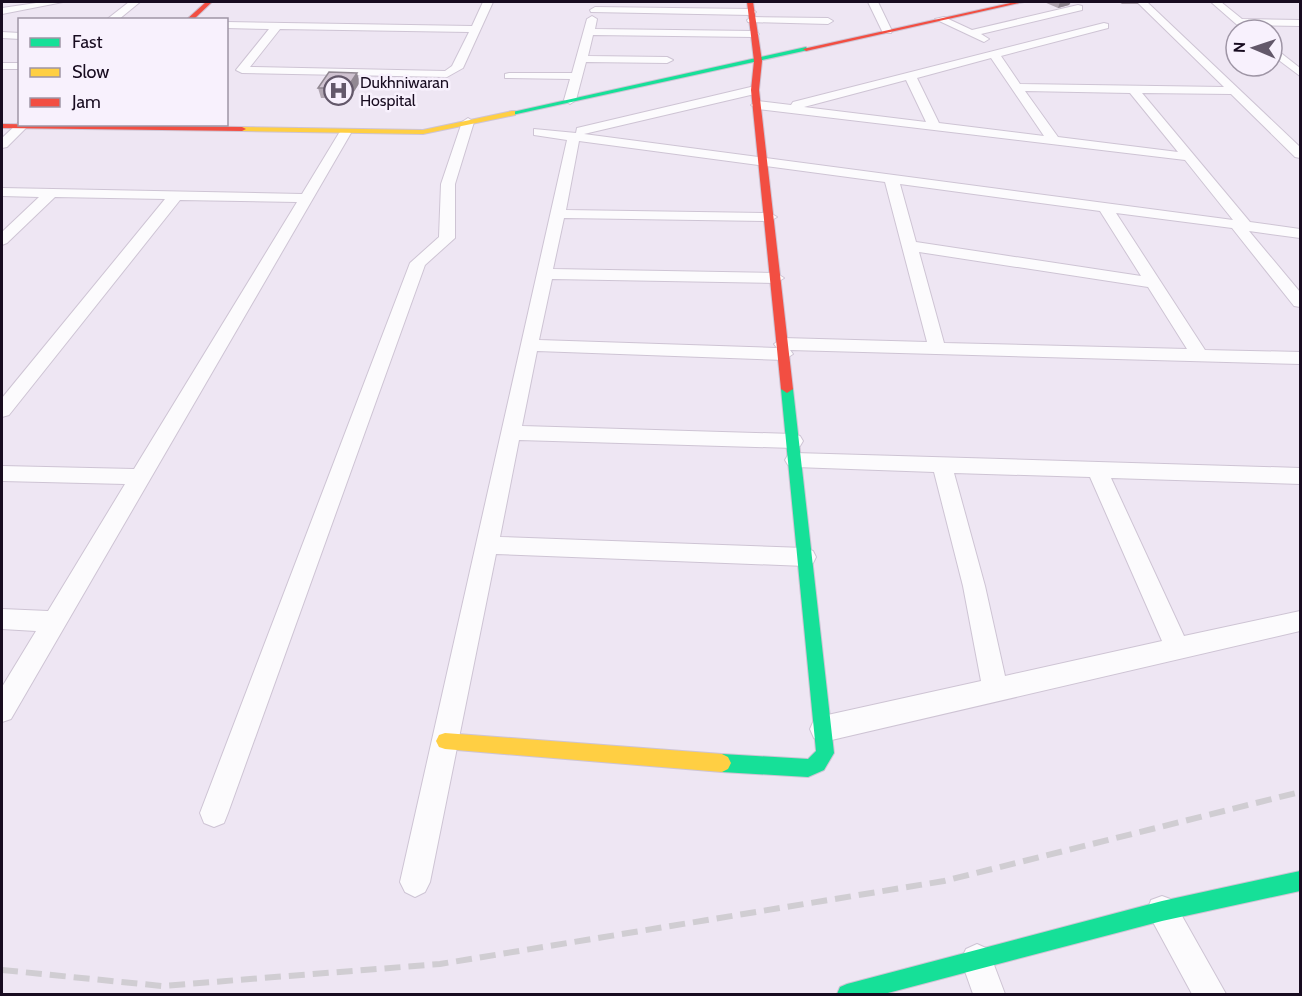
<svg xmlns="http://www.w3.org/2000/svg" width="1302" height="996" viewBox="0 0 1302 996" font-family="Cabin,sans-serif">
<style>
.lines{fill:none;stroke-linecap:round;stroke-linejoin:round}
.street-casing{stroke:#cec4d4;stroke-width:2}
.fast-casing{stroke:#cec4d4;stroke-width:2}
.slow-casing{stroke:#cec4d4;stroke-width:2}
.jam-casing{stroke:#cec4d4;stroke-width:2}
.street{fill:#fcfbfd;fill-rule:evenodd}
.fast{fill:#16e098;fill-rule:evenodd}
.slow{fill:#ffcf43;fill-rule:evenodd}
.jam{fill:#f24e42;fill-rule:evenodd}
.rail{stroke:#d0cdd2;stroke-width:6;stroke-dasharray:16 8;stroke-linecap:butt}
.wall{fill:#b2a7b3}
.shaded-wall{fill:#918892}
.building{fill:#cfc2d0;stroke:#918892;stroke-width:1.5}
.labels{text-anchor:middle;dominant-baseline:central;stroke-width:5;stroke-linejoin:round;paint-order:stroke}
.far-poi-label{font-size:16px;fill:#180c20;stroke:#f8f1fd;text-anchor:start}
</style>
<rect width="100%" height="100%" fill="#eee6f3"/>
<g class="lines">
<defs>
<path id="street" d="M43,2H63L2,14V8Z
M129,2H140L118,20H106Z
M483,2H493L463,68L447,77L242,73L236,70L269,29L226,28V22L472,26ZM280,29L469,32L452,66L445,71L250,67Z
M868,2H878L892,31L891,33H883Z
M1137,2H1147L1300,147V158L1295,157L1231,94L1142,93L1250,222L1300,229V238L1249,231L1300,292V307L1294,306L1232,228L1116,213L1205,350L1300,352V364L790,350L793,354L784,360L537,351L522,426L793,434L800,436L803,441L800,446L793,448L519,440L500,537L805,548L813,551L816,557L813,563L805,566L496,554L430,882L425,892L415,897L405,892L400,882L567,140L534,135V129L576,133L577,128L755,86L759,87V93L584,134L1233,220L1185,160L757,109L751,105L757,101L791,105L793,102L1104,23L1108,24V28L1001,56L1020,84L1224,87ZM991,58L1044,136L939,123L917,78ZM906,80L926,122L804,107ZM1025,91L1130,93L1178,152L1058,137ZM579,141L885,182L927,342L783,338L774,344L777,348L539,340L552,279L776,283L784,278L776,273L553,269L564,218L770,221L777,217L770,213L566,210ZM900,184L1100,211L1141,276L916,242ZM919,252L1148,287L1187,349L944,343Z
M1211,2H1221L1242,19L1300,20V26L1250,25L1254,30H1243Z
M1078,5L1082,6V10L981,34L989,39L984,42L935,19L944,17L972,30Z
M595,7L751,9L756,12L751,15L591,12L590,10Z
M592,16L597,19L595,29L754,31L759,34L754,37L593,35L588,56L667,57L673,60L667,63L586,62L576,100L570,104L564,100L570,79L505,78V74L509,73H572L587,19Z
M752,17L828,18L833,21L828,24L748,22L747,20Z
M2,32L20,33V39L2,38Z
M1272,46L1300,68V76L1272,55Z
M2,63H20V69H2Z
M468,118L474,122L455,184V238L425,265L228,813L224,823L214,827L204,823L200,813L410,263L439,237L441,184L462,122Z
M18,123L28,126L7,147L2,148V138Z
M345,129L351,133L11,719L2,722V687L36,631L2,629V609L48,611L125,484L2,481V466L134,469L297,202L180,200L9,415L2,417V398L165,199L55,197L7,243L2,245V232L39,197L2,196V188L302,194L339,133Z
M795,453L1300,468V484L1111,478L1184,636L1300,611V631L823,742L814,738L810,729L814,720L823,716L981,681L963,586L934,472L795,467L788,465L785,460L788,455ZM954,473L1090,477L1162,641L1005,676L985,586Z
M1162,896L1173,900L1226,994H1192L1147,911L1151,900Z
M977,944L988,949L1005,994H973L961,960L966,949Z"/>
<path id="fast" d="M806,47L808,50L512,115L508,113Z
M787,385L793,389L834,753L824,770L808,777L722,772L716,769L713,763L716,757L722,754L808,759L816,751L781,389Z
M1300,871V891L1162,921L884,994H837L840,987L847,984L1162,901Z"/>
<path id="slow" d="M512,111H515V115L423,134L242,131L238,129L242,127L423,130Z
M445,733L722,754L728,757L731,763L728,769L722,772L445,749L439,747L436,741L439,735Z"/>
<path id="jam" d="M206,2H212L193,20H186Z
M747,2H753L762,61L759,90L793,389L787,393L781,389L751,90L754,61Z
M1015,2H1024L806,51L803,49Z
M2,124L242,127L246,129L242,131L2,128Z"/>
</defs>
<use href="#street" class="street-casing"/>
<use href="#fast" class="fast-casing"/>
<use href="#slow" class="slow-casing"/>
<use href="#jam" class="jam-casing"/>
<use href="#street" class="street"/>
<use href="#fast" class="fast"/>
<use href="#slow" class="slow"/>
<use href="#jam" class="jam"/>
<path class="rail" d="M2,970L162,986L440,964L944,881L1300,792"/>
</g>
<path class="wall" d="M1044,2H1071L1069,5L1058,8Z
M1119,2H1139L1138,4H1122Z
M360,82L350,98H321L318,88Z"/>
<path class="shaded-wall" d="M1060,2H1071L1069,5L1058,8Z
M357,73L360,82L350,98L347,88Z"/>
<path class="building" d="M329,72L357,73L347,88H318Z"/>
<defs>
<symbol id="hospital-ring" viewBox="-11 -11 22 22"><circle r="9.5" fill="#f8f1fd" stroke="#63586a" stroke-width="1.5"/><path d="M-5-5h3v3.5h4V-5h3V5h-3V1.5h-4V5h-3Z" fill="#63586a"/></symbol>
</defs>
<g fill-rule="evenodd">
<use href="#hospital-ring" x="322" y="74" width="33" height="33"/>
</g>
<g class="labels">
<g class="far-poi-label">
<text x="360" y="82">Dukhniwaran<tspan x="360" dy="18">Hospital</tspan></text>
</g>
</g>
<rect width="1302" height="996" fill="none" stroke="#180c20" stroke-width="6"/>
<rect x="18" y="18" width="210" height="108" fill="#f8f1fd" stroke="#9e95a5" stroke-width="1.5"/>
<rect x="30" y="38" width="30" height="9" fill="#16e098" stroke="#9e95a5" stroke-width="1.5"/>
<text x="72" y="48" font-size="18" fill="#180c20">Fast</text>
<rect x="30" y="68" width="30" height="9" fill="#ffcf43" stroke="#9e95a5" stroke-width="1.5"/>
<text x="72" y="78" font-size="18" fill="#180c20">Slow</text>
<rect x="30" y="98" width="30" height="9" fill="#f24e42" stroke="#9e95a5" stroke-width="1.5"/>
<text x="72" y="108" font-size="18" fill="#180c20">Jam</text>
<g transform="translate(1254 48) rotate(272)"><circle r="28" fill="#f8f1fd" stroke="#9e95a5" stroke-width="1.5"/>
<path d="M0-4.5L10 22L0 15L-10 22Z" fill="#63586a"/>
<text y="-9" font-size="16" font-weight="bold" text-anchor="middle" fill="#180c20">N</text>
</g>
</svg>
